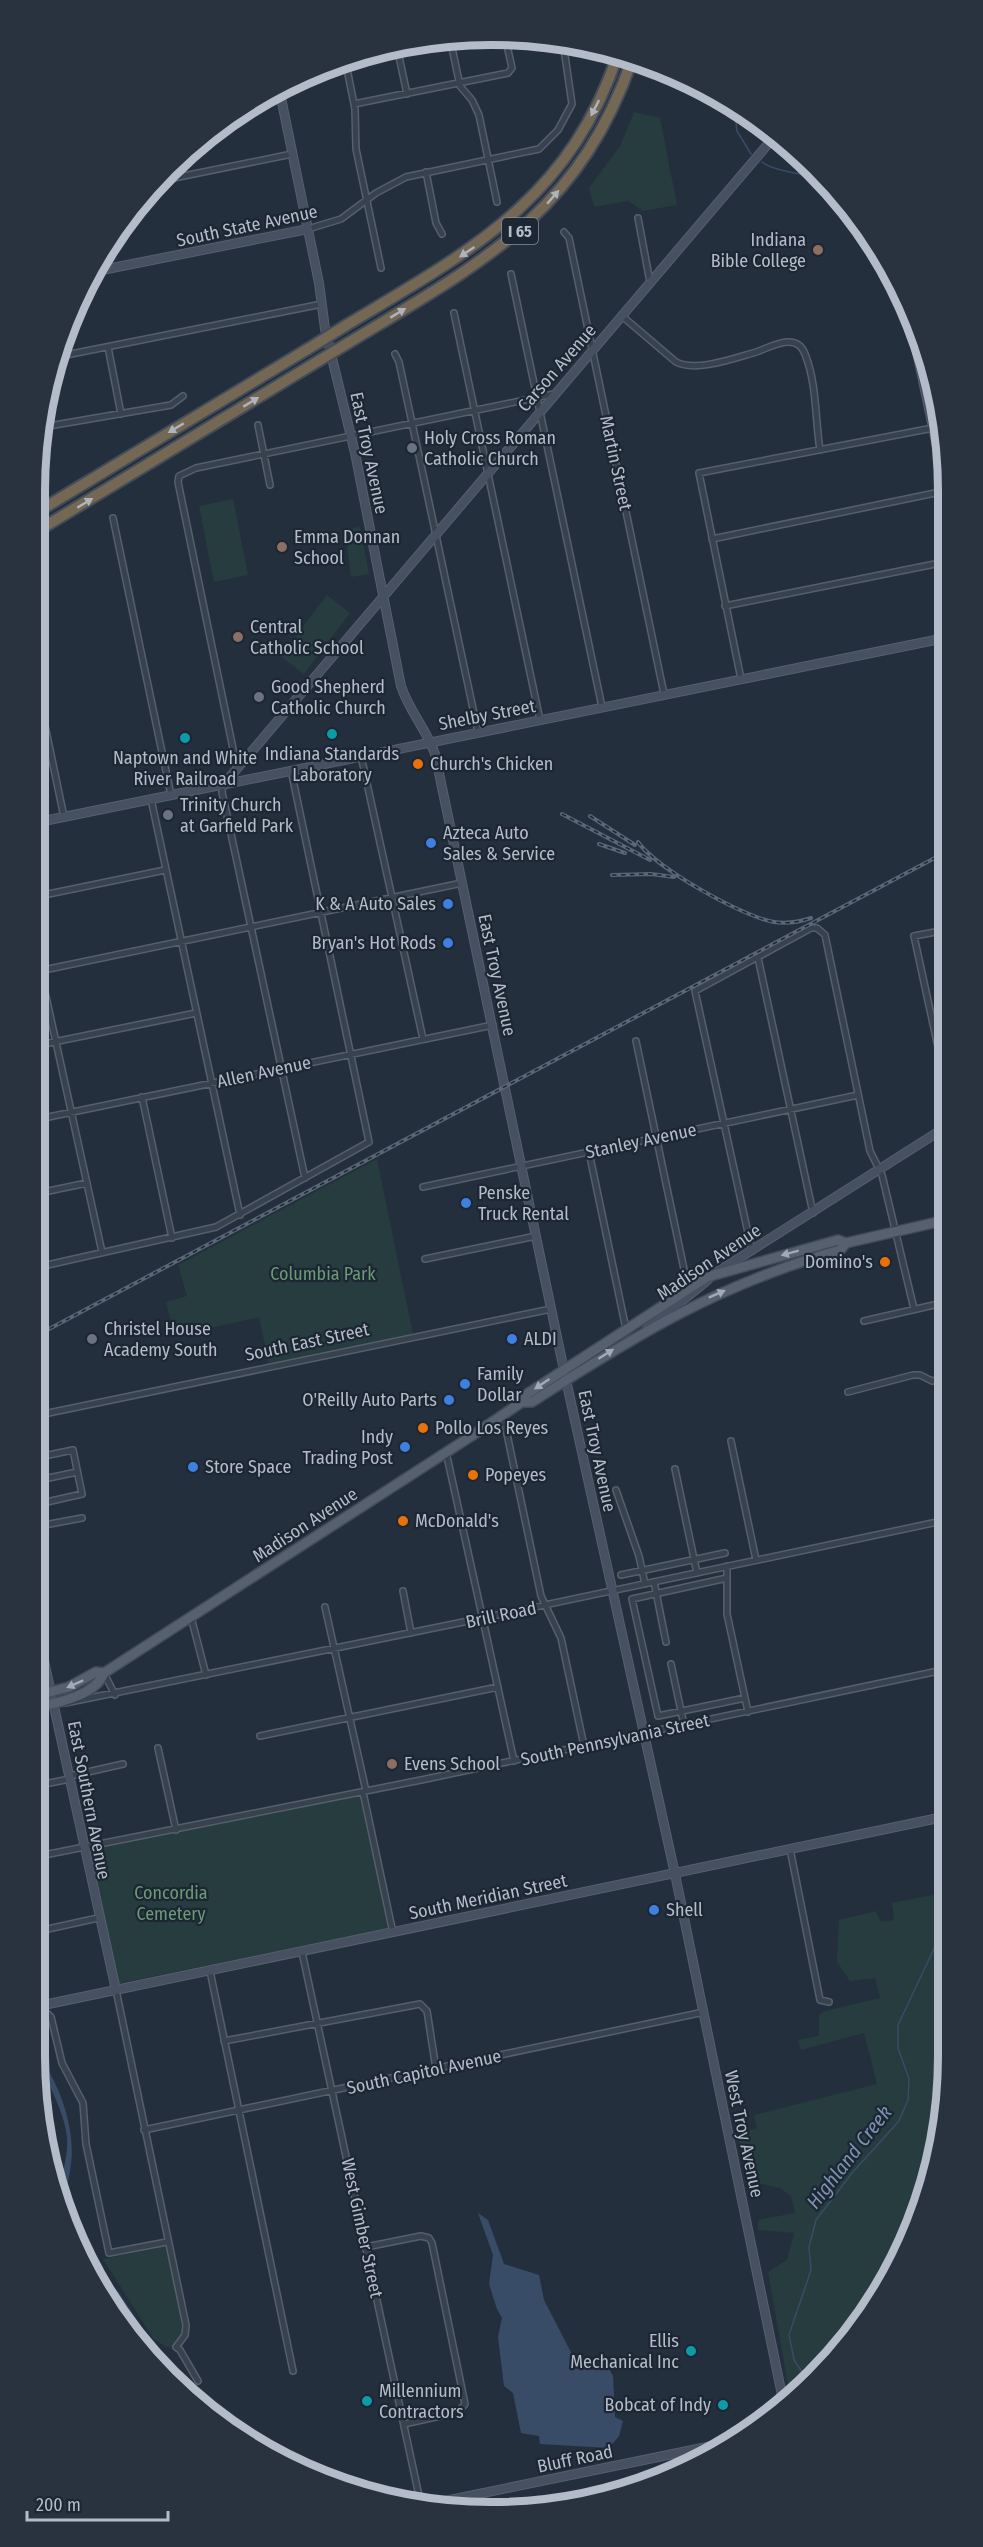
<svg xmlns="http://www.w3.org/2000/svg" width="983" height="2547" viewBox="0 0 983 2547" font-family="'Fira Sans Condensed',sans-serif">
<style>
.green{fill:#263c3f}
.water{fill:#394c67}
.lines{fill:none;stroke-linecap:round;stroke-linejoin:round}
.stream{stroke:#394c67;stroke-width:1.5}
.street-casing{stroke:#565f6c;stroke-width:8}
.secondary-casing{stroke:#565f6c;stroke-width:10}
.primary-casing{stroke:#414a57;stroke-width:12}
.highway-casing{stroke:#434c59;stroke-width:14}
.street{stroke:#38414e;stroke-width:5}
.secondary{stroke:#465061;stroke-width:8}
.primary{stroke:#56606e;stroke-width:9}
.highway{stroke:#746855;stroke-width:10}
.rail-casing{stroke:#5a6575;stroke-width:4}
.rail{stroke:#1d2633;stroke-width:1.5;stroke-dasharray:4.5;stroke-linecap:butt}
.highway-bridge-casing{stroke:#434c59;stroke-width:14;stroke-linecap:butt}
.highway-bridge{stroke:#746855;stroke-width:10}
.oneway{fill:#aeb4bd}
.oneway2{fill:#a1aab7}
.education-dot{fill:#8d6e63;stroke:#1d2633;stroke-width:2}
.worship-dot{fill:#6b7280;stroke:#1d2633;stroke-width:2}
.culture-dot{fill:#0f9aa8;stroke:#1d2633;stroke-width:2}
.food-dot{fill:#e8710a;stroke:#1d2633;stroke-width:2}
.shop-dot{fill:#3f7fe0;stroke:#1d2633;stroke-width:2}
.labels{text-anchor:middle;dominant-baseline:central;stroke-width:4.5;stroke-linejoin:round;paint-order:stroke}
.shield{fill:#1d2633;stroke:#878f9c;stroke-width:1.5}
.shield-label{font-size:16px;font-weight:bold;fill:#b4bcc9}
.street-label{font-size:18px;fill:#b4bcc9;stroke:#1d2633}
.poi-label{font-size:18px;fill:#b4bcc9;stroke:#1d2633;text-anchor:start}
.park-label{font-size:18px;fill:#6b9a76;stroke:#1d2633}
.water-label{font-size:20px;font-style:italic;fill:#7c92b1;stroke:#1d2633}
.rim{fill:none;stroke:#b4bcc9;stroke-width:8}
</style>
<rect width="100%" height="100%" fill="#242f3e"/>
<path class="green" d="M634,112L660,118L677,205L643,211L628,201L594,207L589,188L620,146Z
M233,499L248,575L214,582L199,506Z
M360,527L369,574L351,577L345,529Z
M327,595L350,613L304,674L280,656Z
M377,1159L413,1334L269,1364L259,1317L174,1336L166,1302L187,1296L178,1265Z
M360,1796L388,1929L115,1984L88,1850Z
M948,1892V2055L933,2174L901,2258L854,2333L796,2388L789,2390L768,2272L787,2260L794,2233L758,2230V2220L795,2213L791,2196L780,2188L749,2181L736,2131L757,2129L754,2115L877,2084L864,2033L801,2050L798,2040L819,2036V2015L825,2011L880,1998L875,1978L850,1981L837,1962L839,1920L876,1911L881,1922L894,1920L892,1903Z
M167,2246L186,2332L172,2347H166L153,2338L103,2259Z"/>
<path class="water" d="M34,2050C58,2078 76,2127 71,2164C69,2181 63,2197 65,2215C53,2189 69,2165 67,2137C65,2118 55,2097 47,2080C42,2069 34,2062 34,2050Z
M478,2213L488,2220L504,2264L539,2275L544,2300L577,2364L591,2370L608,2367L613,2376L615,2417L623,2421L619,2436L609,2448L540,2444L539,2436L521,2433L513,2393L504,2386L498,2337L502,2318L497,2309L489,2284L493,2255Z
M79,2247L119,2293L176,2379C152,2360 131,2323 114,2297C102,2279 88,2266 79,2247Z
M251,2441C276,2445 301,2461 319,2477Z"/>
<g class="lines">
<path class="stream" d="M734,106L737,131L751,154
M762,162C771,169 805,177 816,174
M812,2373L802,2372L794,2360L789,2335L811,2270L809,2247L816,2220L852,2173L899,2121L908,2100L909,2079L898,2048V2025L948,1919"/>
<defs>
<path id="street" d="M450,38L460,86L472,100L479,115L497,202
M397,47L407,94
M345,59L355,109L356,149L381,268
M309,75L347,67
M354,104L508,73L512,68L505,36
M426,172L436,223L442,234
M159,181L292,154
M638,218L650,282
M308,229L341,219L376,193L406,177L539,149L558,130L572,104L563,42
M564,232L569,238L664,694
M511,274L602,707
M454,313L540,720
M622,316L676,362C696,372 732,359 753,353C768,349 796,330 805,354C817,384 815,418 820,450
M108,347L121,414
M395,354L399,362L478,732
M56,357L322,304
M258,425L270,485
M43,427L171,405L183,396
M113,518L171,795
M712,539L945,491
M725,606L945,562
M34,673L64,817
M741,679L699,473L933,428
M361,756L423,1039
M237,768L178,482L179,476L196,468L554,394
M223,784L222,792L305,1178
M151,799L240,1215
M34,897L165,870
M946,930L914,936L946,1084
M34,942L102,1252
M758,958L813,1213
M34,972L462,883
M636,1041L688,1288
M34,1046L196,1013
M142,1097L172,1238
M34,1120L493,1025
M589,1152L626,1329
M423,1187L858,1095
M34,1194L87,1183
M752,1251L695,991L811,928H817L825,935L870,1151L882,1175L914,1309
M425,1259L536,1236
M34,1268L216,1227L369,1142L291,770
M864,1321L947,1302
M848,1392L913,1375H920L932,1381L947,1378
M503,1415L541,1596L561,1638L584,1746
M34,1416L551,1309
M731,1441L756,1560
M446,1452L514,1761
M34,1458L73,1450L82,1494L38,1504
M675,1469L697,1573
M34,1481L77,1472
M34,1486L42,1526
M616,1490L639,1556L645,1584
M34,1527L82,1518
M727,1566V1614L748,1712
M621,1575L725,1553
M727,1578L632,1599L658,1716L745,1698
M654,1582L666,1642
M403,1591L411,1633
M325,1607L366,1791
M191,1617L206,1675
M671,1664L684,1725
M104,1673L115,1695
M65,1703L483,1618L947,1520
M260,1736L498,1687
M158,1748L176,1830
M70,1776L123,1764
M34,1786L70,1779
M363,1792L393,1933
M790,1849L820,2000L829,2002
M34,1857L426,1779L948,1669
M34,1932L98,1918
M302,1952L421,2505
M210,1971L293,2371
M116,1990L186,2325L185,2335L176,2347L180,2350L198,2381
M34,2001L51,2017L62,2063L83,2103L86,2144L109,2253L167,2242
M224,2041L420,2004L427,2011L436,2069
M144,2130L704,2012
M366,2247L421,2236L429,2238L432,2243L465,2404L458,2412L404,2424"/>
<path id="secondary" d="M279,88L319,283L325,329L355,453L401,686C409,711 427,730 435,754L566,1380L675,1874L783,2400
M92,272L308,229
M907,305L945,484
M224,784L774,137
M34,823L945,638
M646,1330C667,1309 693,1295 714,1274L946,1127
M34,1615L116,1990
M34,2007L948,1816
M420,2506L736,2441"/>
<path id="primary" d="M522,1402H532C636,1335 719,1284 840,1250L846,1243
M34,1696L69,1687L96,1672L104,1673L473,1435L522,1402L527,1394L707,1277L838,1240L846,1243L946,1220
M34,1708C57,1703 95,1696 104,1673"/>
<path id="highway" d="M345,326C468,252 569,201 618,54
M348,343C479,264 578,215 632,60
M34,514L316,344
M34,533L320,360"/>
</defs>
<use href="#street" class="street-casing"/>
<use href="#secondary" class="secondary-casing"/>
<use href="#primary" class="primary-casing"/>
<use href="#highway" class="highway-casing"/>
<use href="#street" class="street"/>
<use href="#secondary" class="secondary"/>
<use href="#primary" class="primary"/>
<use href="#highway" class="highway"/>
<defs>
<path id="rail" d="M562,814L650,860
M590,816L635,845
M638,842C656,868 743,917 774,922C787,924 799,922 811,918
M599,844L625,853
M612,875L651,874L674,877
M34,1337L946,852"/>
</defs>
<use href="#rail" class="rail-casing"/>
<use href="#rail" class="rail"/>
<defs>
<path id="highway-bridge" d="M316,344L345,326
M320,360L348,343"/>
</defs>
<use href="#highway-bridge" class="highway-bridge-casing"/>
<use href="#highway-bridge" class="highway-bridge"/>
</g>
<defs><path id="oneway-solid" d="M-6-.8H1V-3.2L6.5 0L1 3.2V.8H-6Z" transform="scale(1.5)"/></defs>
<g class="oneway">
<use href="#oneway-solid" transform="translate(595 108) rotate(117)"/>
<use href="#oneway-solid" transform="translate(553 197) rotate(-49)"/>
<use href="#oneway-solid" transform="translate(467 252) rotate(146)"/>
<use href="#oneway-solid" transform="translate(398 313) rotate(-31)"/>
<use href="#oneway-solid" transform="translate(251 402) rotate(-31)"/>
<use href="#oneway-solid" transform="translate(176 428) rotate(149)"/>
<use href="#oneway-solid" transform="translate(85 503) rotate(-31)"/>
</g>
<g class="oneway2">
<use href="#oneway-solid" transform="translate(790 1253) rotate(165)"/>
<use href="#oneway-solid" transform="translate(717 1294) rotate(-24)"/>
<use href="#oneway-solid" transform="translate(606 1354) rotate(-32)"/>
<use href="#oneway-solid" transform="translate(542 1384) rotate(146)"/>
<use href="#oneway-solid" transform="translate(75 1684) rotate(156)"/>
</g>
<g class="education-dot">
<circle cx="818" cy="250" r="6"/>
<circle cx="282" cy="547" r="6"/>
<circle cx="238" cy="637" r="6"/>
<circle cx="392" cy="1764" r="6"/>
</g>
<g class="worship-dot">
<circle cx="412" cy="448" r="6"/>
<circle cx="259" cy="697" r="6"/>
<circle cx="168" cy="815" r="6"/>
<circle cx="92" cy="1339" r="6"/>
</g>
<g class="culture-dot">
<circle cx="332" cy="734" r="6"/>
<circle cx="185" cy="738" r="6"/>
<circle cx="691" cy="2351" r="6"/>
<circle cx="367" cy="2401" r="6"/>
<circle cx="723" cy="2405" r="6"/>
</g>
<g class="food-dot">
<circle cx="418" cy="764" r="6"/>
<circle cx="885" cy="1262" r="6"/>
<circle cx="423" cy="1428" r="6"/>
<circle cx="473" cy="1475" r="6"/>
<circle cx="403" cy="1521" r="6"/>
</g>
<g class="shop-dot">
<circle cx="431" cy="843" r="6"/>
<circle cx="448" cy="904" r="6"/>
<circle cx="448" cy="943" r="6"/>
<circle cx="466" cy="1203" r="6"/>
<circle cx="512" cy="1339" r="6"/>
<circle cx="465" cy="1384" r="6"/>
<circle cx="449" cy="1400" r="6"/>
<circle cx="405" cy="1447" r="6"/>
<circle cx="193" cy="1467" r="6"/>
<circle cx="654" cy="1910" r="6"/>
</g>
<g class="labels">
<rect class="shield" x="502" y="218" width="36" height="26" rx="4.5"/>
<g class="shield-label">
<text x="520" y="231">I 65</text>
</g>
<g class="street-label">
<text transform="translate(247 226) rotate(-12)">South State Avenue</text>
<text transform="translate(557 368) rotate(-49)">Carson Avenue</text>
<text transform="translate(369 453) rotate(78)">East Troy Avenue</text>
<text transform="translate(616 463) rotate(78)">Martin Street</text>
<text transform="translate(487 715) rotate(-11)">Shelby Street</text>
<text transform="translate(497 975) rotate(78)">East Troy Avenue</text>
<text transform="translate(264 1072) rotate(-12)">Allen Avenue</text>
<text transform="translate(641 1141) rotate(-12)">Stanley Avenue</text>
<text transform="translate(709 1262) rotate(-34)">Madison Avenue</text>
<text transform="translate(307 1342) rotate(-12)">South East Street</text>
<text transform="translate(597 1451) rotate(78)">East Troy Avenue</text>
<text transform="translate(305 1525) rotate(-33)">Madison Avenue</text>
<text transform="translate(501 1615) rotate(-12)">Brill Road</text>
<text transform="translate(615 1740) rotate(-12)">South Pennsylvania Street</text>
<text transform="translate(89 1800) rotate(79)">East Southern Avenue</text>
<text transform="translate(488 1897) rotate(-12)">South Meridian Street</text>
<text transform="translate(424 2072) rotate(-12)">South Capitol Avenue</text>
<text transform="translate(744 2134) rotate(78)">West Troy Avenue</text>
<text transform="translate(362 2228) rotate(78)">West Gimber Street</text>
<text transform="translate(575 2459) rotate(-12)">Bluff Road</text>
</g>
<g class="poi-label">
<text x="806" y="240" text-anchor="end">Indiana<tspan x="806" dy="21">Bible College</tspan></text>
<text x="424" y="438">Holy Cross Roman<tspan x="424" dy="21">Catholic Church</tspan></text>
<text x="294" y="537">Emma Donnan<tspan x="294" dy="21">School</tspan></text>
<text x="250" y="627">Central<tspan x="250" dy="21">Catholic School</tspan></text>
<text x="271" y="687">Good Shepherd<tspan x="271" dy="21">Catholic Church</tspan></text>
<text x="332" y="754" text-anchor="middle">Indiana Standards<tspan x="332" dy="21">Laboratory</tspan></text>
<text x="185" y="758" text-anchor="middle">Naptown and White<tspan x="185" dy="21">River Railroad</tspan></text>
<text x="430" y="764">Church's Chicken</text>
<text x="180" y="805">Trinity Church<tspan x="180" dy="21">at Garfield Park</tspan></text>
<text x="443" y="833">Azteca Auto<tspan x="443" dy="21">Sales &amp; Service</tspan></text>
<text x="436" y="904" text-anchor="end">K &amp; A Auto Sales</text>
<text x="436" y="943" text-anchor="end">Bryan's Hot Rods</text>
<text x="478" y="1193">Penske<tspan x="478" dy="21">Truck Rental</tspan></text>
<text x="873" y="1262" text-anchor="end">Domino's</text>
<text x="104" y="1329">Christel House<tspan x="104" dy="21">Academy South</tspan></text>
<text x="524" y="1339">ALDI</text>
<text x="477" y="1374">Family<tspan x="477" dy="21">Dollar</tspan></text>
<text x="437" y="1400" text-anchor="end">O'Reilly Auto Parts</text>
<text x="435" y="1428">Pollo Los Reyes</text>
<text x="393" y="1437" text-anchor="end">Indy<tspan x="393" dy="21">Trading Post</tspan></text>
<text x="205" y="1467">Store Space</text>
<text x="485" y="1475">Popeyes</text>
<text x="415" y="1521">McDonald's</text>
<text x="404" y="1764">Evens School</text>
<text x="666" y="1910">Shell</text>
<text x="679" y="2341" text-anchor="end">Ellis<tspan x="679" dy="21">Mechanical Inc</tspan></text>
<text x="379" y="2391">Millennium<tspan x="379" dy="21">Contractors</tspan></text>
<text x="711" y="2405" text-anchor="end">Bobcat of Indy</text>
</g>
<g class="park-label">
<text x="323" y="1274">Columbia Park</text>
<text x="171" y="1893">Concordia<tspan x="171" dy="21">Cemetery</tspan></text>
</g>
<g class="water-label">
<text transform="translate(849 2157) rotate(-52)">Highland Creek</text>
</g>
</g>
<path d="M0 0H983V2547H0ZM491 45H492A446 446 0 0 1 938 491V2056A446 446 0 0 1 492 2502H491A446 446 0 0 1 45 2056V491A446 446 0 0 1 491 45Z" fill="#29323f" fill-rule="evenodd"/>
<path class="rim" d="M491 45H492A446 446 0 0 1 938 491V2056A446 446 0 0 1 492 2502H491A446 446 0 0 1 45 2056V491A446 446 0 0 1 491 45Z"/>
<path d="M27 2511v9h141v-9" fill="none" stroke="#b4bcc9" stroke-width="3"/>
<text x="36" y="2511" font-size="18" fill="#b4bcc9" stroke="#1d2633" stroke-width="4.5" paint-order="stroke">200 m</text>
</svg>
